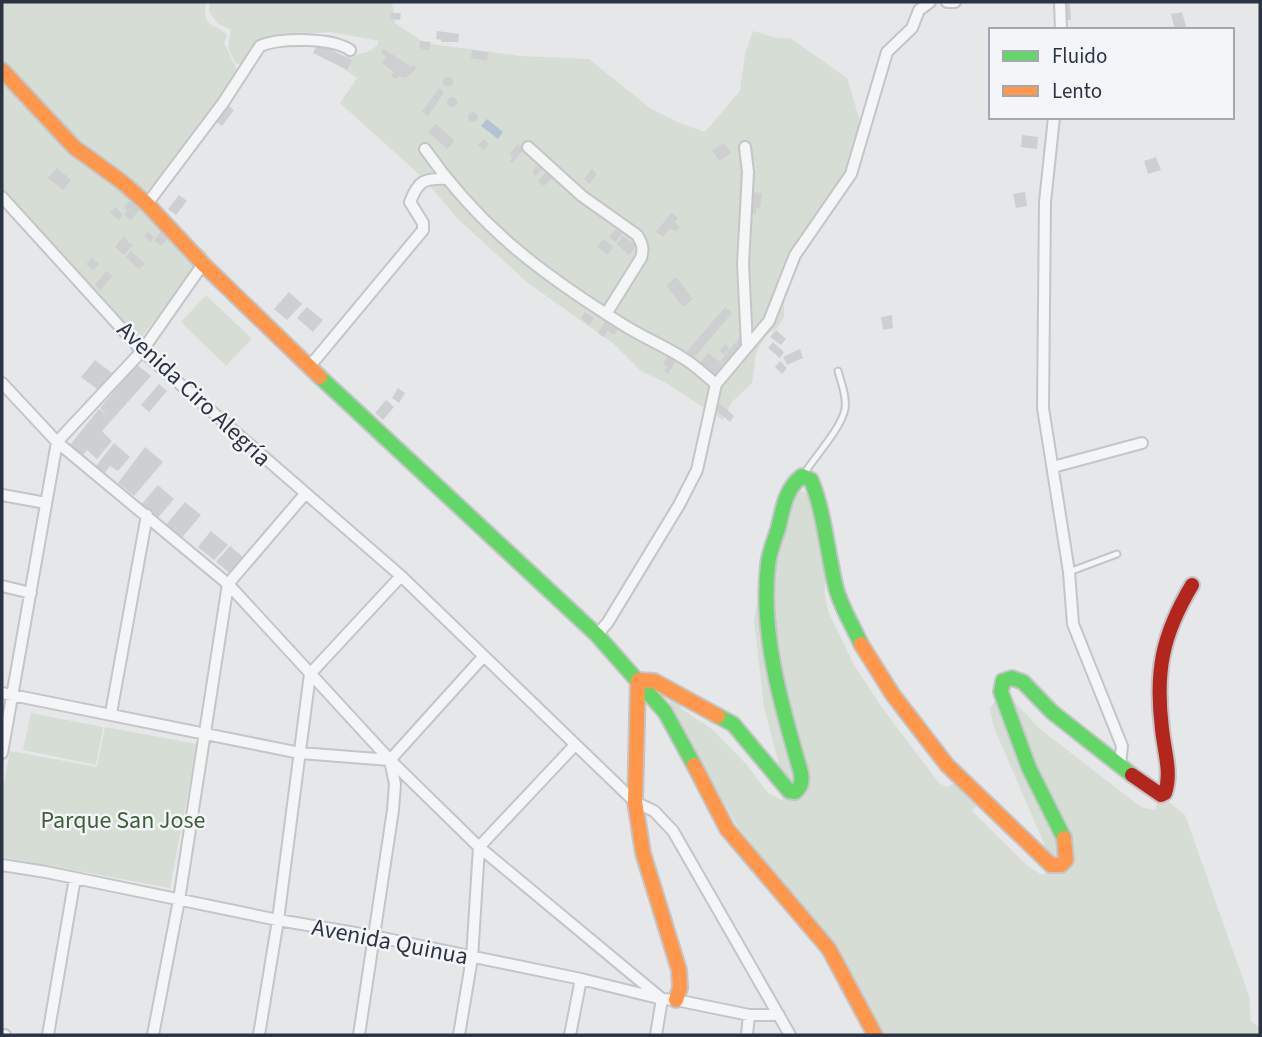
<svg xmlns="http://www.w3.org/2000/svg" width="1262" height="1037" viewBox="0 0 1262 1037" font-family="'Source Sans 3',sans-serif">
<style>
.green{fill:#d5ddd5}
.water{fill:#b4c3d3}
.building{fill:#cdcfd1}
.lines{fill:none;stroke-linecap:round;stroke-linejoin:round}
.lane-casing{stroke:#c3c5c7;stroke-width:9}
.street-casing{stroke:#c3c5c7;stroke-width:14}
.fast-casing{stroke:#c3c5c7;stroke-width:18}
.slow-casing{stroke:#c3c5c7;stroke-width:18}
.jam-casing{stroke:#c3c5c7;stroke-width:18}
.lane{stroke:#f4f5f6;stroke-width:5}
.street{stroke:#f4f5f6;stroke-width:10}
.fast{stroke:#63d668;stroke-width:14}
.slow{stroke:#ff974d;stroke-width:14}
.jam{stroke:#b3261e;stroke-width:14}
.labels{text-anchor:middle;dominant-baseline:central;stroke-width:5;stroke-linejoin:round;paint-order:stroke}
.street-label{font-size:24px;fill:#2b3443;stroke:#f3f5f8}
.park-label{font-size:24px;fill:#3f5f38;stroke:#f3f5f8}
</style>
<rect width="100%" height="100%" fill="#e5e7e9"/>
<path class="green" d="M2,2H206C202,31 215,22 227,35L224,43L239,74L224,92L177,160L140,198L207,253L139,340L2,195Z
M210,2H392L395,23L425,43L520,56L589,59L650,108L677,122L705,132L740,91L745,54L753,31L776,38H790L847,78L862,127L856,158L789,278L784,292V317L777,328L766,335L756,353L752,383L732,402L723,420L666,383L641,371L614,344L528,283L459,220L422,177L340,103L357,78L344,69L346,56C358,54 374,54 379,41L331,32L263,37L241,64H236L228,48L231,30L217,23L209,11Z
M206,295L252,339L226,366L181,322Z
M801,491L814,496L825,566V594L828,611L854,665L883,709L939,783L947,787L963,779L979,802L972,811L1028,866L1042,875L1055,869L993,725L990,708L998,697L1008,695L1040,729L1141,807L1155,810L1160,795L1185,815L1249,996L1251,1021L1260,1028V1035H883L849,969L739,829L672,714L667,688L682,709L713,730L746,764L769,794L782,800L785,788L764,707L754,620L771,531L794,496Z
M31,713L103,727L96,765L23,750Z
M105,727L197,744L170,888L2,857V795L10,751L97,767Z"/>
<path class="water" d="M487,119L503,132L498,139L481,126Z"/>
<path class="building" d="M1063,4H1070L1071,20H1064Z
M1182,12L1187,30H1175L1171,14Z
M391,13H401L400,20L391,19Z
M437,31L459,34L458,42H441V40L436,39Z
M420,41L431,42L429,50L419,48Z
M318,43L352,60L347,70L313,53Z
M384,49L411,67L413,65L417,68L406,78L399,76L396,79L391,76L394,72L382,63L386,57L381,53Z
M472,50L488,52L487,61L471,58Z
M443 82a5 5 0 1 1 10 0a5 5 0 1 1-10 0Z
M439,88L444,92L428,116L422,112Z
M447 102a5 5 0 1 1 10 0a5 5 0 1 1-10 0Z
M226,104L234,110L222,126L214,120Z
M468 117a5 5 0 1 1 10 0a5 5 0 1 1-10 0Z
M436,124L455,141L447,149L428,132Z
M1022,135L1038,137L1037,149L1021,147Z
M484,139L489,144L484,150L478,145Z
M724,143L731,153L719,161L712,150Z
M518,144L524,149L512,163L510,161L513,157L510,154Z
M1156,157L1161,170L1148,174L1144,161Z
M540,163L544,167L536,176L532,172Z
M57,168L71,180L63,190L48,178Z
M592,169L597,174L589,184L584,179Z
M546,172L552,178L544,186L538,181Z
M751,192L762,193L760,208H756V214H749Z
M1025,192L1027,206L1016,208L1013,194Z
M179,195L187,201L176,215L168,209Z
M129,201L140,209L131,220L124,215L127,210L124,208Z
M115,207L123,214L119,220L110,213Z
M671,213L678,218L675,222L680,227L676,232L670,228L663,237L656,232Z
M163,229L170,235L161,246L154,240Z
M616,229L622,234L615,242L609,237Z
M148,232L154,237L150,242L144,236Z
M124,236L129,243L134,244L124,255L115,247Z
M623,236L637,245L629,255L617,244Z
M603,239L613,247L607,255L597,247Z
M131,251L145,264L139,269L126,257Z
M92,258L99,264L93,270L86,264Z
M107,271L112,276L100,291L95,284Z
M676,277L693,299L683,307L666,285Z
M289,292L302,304L287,320L274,309Z
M307,307L323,320L313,332L297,318Z
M725,307L732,313L692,360L685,354Z
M585,312L594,318L589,325L581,318Z
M892,315L893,328L883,330L881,317Z
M607,318L619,327L614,335L608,331L603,337L598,333Z
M776,330L786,339L781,345L770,337Z
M742,335L746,339L724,363L720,361Z
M773,342L784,352L780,358L768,348Z
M725,344L729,348L724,355L720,351Z
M800,349L803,358L787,365L783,357Z
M708,353L723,364L715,375L700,363Z
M669,354L677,359L668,374L664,371L667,366L663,364Z
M95,360L112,373L98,390L81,377Z
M780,361L787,368L782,374L775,367Z
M137,365L151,376L102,431L112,441L97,459L87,450L83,455L70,445L99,409L108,416L100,408Z
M159,384L167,391L149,412L141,405Z
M398,388L405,393L399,403L392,398Z
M386,400L394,407L383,420L375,413Z
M720,404L734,416L730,422L716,410Z
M114,443L130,457L118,471L110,466L105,473L96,466Z
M145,447L163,462L134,496L118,483Z
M158,485L174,499L156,520L140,506Z
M185,502L201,515L181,539L165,526Z
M211,531L228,545L214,560L198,547Z
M230,546L244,558L231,574L216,562Z"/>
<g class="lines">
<defs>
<path id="lane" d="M804,474C815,456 841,429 845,409C847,397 841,382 838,371
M1069,572L1117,554"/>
<path id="street" d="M947,2H955
M1060,2L1061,30
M1054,117L1045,202L1043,408L1069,572L1073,624L1122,746L1120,765
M528,147L582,196L637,235C642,243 644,248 641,258L606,314
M745,147L748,172L743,264L747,345
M425,149C480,228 542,274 622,324C642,337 663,345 683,358C695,365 705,375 716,384
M2,197L142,351L401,576L635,802L654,811L673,831L790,1035
M147,204L223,103L260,46C281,37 333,38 350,50
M310,366L423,230V223L410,202C418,181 424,178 446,179
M2,383L57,442L228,584L390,760L479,847L662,999L656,1035
M1053,467L1142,443
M2,495L46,503
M2,586L31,593
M597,635L608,622L679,505L697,470L716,384L769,321L795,255L851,174L887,52L912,28L919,10L930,2
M2,693L300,753L390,760
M111,713L147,515
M2,753L57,442L142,351L203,264
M390,760L483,657
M2,865L46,872L278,920L373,936L581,979L662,999L676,1000L749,1015H779
M2,1035H5
M48,1035L75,878
M153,1035L179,900L228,584L305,494
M259,1035L278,920L310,674L401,576
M359,1035L393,810L395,784L390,760
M459,1035L472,958L479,847L575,745
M570,1035L581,979
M747,1035L749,1015"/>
<path id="fast" d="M320,377L597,635L665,712L694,765
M718,716L733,724L789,791L795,792C802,786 802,781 801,773C782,708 760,634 768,565C769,553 774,541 778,529C783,509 785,489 802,476L811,480C825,514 827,552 836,588C841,607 853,626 861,644
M1064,838L1029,768L1001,692L1003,681L1012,678L1023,682L1052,712L1132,775"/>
<path id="slow" d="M2,70L74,147L122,182L147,204L203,264L320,377
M861,644L893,695L947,765L1051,865H1061L1066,860L1064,838
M694,765L727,829L829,949L875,1035
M676,1000L680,988L679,970L643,853L635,802L638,680L654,681L718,716"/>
<path id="jam" d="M1132,775L1161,795L1165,793C1172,773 1164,750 1162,729C1155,672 1162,635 1192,585"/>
</defs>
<use href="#lane" class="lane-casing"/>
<use href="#street" class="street-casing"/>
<use href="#fast" class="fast-casing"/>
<use href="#slow" class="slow-casing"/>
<use href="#jam" class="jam-casing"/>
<use href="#lane" class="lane"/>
<use href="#street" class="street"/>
<use href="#fast" class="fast"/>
<use href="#slow" class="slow"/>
<use href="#jam" class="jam"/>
</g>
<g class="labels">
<g class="street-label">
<text transform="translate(194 394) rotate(43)">Avenida Ciro Alegría</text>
<text transform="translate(390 942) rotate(11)">Avenida Quinua</text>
</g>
<g class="park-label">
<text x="123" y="820">Parque San Jose</text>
</g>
</g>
<rect width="1262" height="1037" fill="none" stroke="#2b3443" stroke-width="7"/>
<rect x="989" y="28" width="245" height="91" fill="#f3f5f8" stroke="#a3a8b0" stroke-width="2"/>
<rect x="1003" y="51" width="35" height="10" fill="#63d668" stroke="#a3a8b0" stroke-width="2"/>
<text x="1052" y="63" font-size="21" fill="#2b3443">Fluido</text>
<rect x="1003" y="86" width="35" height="10" fill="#ff974d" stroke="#a3a8b0" stroke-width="2"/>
<text x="1052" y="98" font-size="21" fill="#2b3443">Lento</text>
</svg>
